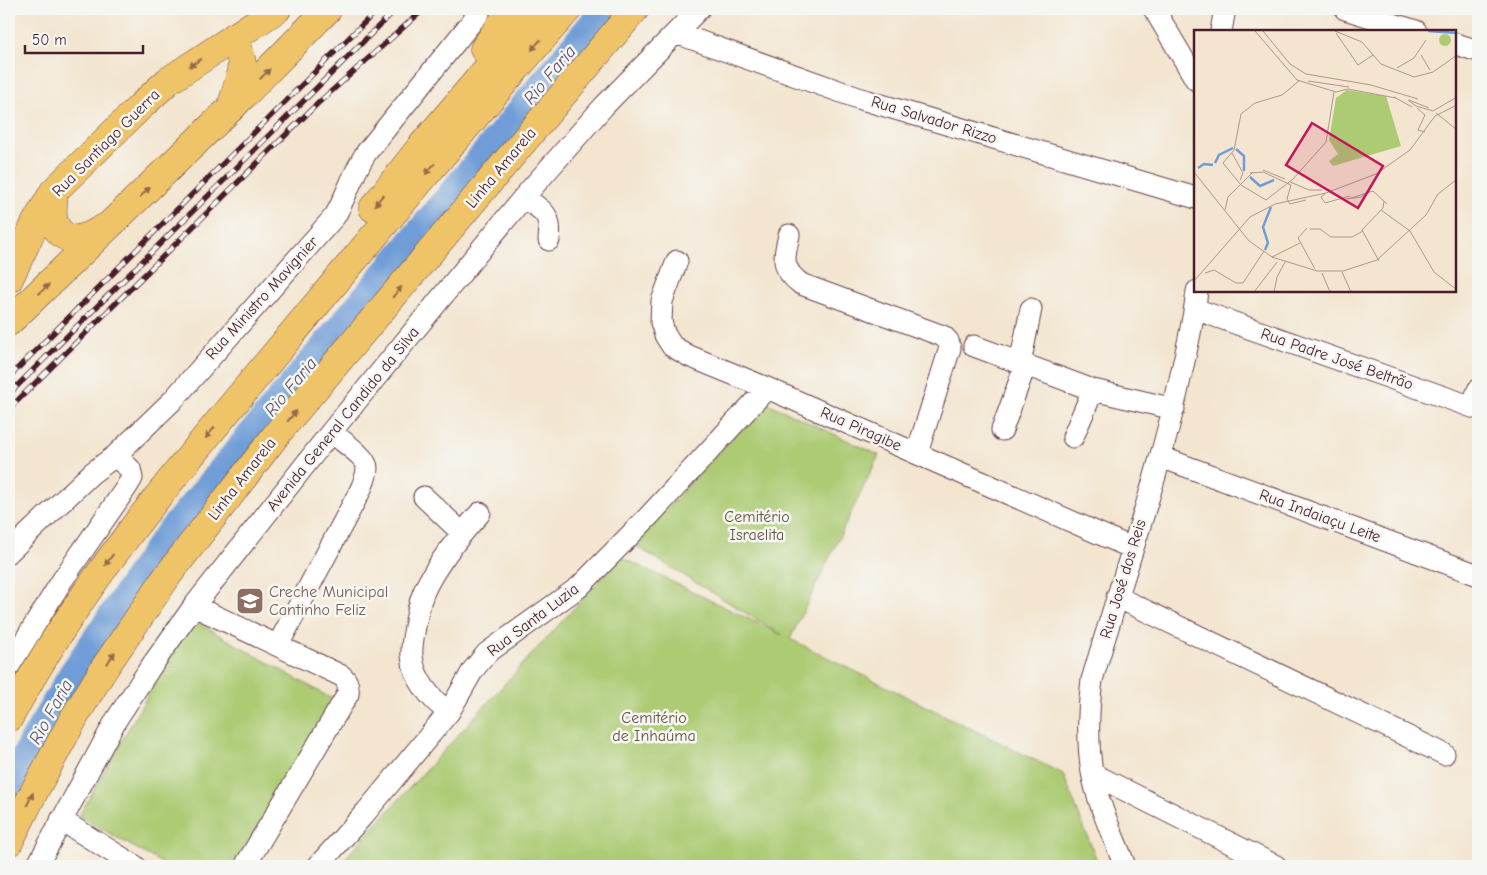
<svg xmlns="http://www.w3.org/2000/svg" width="1487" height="875" viewBox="0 0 1487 875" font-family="'Comic Neue',sans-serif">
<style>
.green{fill:#accb73;stroke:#7b754f}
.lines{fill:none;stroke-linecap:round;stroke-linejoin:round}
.river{stroke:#6f9dd7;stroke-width:28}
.minor-casing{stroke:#633d44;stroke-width:23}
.major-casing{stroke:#633d44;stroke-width:29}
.highway-casing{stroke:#633d44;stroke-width:29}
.minor{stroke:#fff;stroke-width:21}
.major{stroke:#efc469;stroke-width:28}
.highway{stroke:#efc469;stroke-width:28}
.rail-casing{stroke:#4a1f2b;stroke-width:5.5}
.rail{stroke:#f6f6f2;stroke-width:4;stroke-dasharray:11;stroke-linecap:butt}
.oneway{fill:#946947}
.labels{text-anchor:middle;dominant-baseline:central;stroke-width:5;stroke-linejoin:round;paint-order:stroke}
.street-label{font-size:16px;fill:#4a1f2b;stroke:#f6f6f2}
.park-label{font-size:16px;fill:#675341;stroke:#f6f6f2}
.education-label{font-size:16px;fill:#785e54;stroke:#f6f6f2;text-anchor:start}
.water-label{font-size:18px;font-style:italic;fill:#595170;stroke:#f6f6f2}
.inset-river{fill:none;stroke:#6f9dd7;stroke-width:2.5}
.inset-road{fill:none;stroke:#af968d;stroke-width:1}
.view{fill:#c2185b;fill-opacity:0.15;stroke:#c2185b;stroke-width:2.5}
.inset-edge{fill:none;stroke:#4a1f2b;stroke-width:2.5}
</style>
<rect width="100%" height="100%" fill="#f6f6f2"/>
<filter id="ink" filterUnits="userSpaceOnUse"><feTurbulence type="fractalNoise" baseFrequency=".02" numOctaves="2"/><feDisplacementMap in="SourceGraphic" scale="10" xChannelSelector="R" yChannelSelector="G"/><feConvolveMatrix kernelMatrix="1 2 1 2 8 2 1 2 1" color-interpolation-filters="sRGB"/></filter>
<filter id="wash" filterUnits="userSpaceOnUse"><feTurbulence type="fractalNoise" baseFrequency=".0096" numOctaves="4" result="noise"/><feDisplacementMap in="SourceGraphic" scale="20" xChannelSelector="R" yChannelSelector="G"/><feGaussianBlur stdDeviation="1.12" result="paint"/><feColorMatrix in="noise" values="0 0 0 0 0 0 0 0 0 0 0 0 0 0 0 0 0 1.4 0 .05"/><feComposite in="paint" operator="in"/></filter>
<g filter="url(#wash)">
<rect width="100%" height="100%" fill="#f3e5cf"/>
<path class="green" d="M765,402L879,455L790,639L1063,774L1099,866H338L621,557L782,635L634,545Z
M191,619L334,700L239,866H167L79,816Z"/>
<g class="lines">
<path class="river" d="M9,787L30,747L72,674L161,543L605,9"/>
</g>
</g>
<g filter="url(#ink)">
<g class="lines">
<defs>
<path id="minor" d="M1154,9L1196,80
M1345,9L1416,31
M1221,31L1225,9
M676,33L858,98L1196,198
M1456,44L1478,51
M523,198C544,210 552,215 549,240
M789,235C784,258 780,268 801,284L943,336L948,341L950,348L917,453
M677,261L662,301L661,322L665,335L672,346L689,356L767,388L1132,548
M1195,309L1478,409
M974,346L1093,390L1174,409
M1020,364L1031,309
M1472,406L1478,390
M1002,430L1025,366
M1073,437L1093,390
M1161,457L1478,575
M424,497L462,533
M9,552L92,473L115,456L172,401L335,216C347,195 353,173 366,153L479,13
M1117,597L1444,754
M194,606L342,676C348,681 349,686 348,694L245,866
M278,645L360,491C363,484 367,476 367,468C367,457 339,439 331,432
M9,666L63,579L126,488L132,478L130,469L115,456
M449,712C431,700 414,679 412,656C411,645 414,633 416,621C418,609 421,596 427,585C441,558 460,535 480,513
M1093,774L1276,866
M61,820L135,866
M37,866L116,720L150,668L194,606L331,432L523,198L604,106L699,9
M318,866L366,812L449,712L473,670L487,653L579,587L648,517L767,388
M1125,866C1114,838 1097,802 1092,772C1087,741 1088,711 1092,680C1122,577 1160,475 1182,370C1188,344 1194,318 1197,291"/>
<path id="major" d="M54,191C53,208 48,228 67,237C71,239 77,240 82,238C89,237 97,232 104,228
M9,279L36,222L54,191L140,107L168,81L277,9
M9,322L231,108L240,77L242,63L235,36"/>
<path id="highway" d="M484,49L511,9
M231,108L328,9
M373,208L420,148L538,9
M9,718C84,577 189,457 291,335C383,225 474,116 568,9
M9,842L36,788L75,716L105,667L168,575L280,430L635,9"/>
</defs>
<use href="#minor" class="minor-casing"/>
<use href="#major" class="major-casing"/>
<use href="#highway" class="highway-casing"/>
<use href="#minor" class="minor"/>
<use href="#major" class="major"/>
<use href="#highway" class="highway"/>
<defs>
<path id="rail" d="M9,377L378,9
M9,394L396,9
M9,409L317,104L424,9"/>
</defs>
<use href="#rail" class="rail-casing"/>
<use href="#rail" class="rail"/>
</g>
<defs><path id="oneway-solid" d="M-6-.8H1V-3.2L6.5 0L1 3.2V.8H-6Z" transform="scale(1.25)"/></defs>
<g class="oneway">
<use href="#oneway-solid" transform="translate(536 45) rotate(131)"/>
<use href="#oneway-solid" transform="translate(195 63) rotate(146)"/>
<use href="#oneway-solid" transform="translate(265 74) rotate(-45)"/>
<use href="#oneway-solid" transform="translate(430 169) rotate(131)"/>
<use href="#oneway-solid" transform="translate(145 192) rotate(-44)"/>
<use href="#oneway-solid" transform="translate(379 200) rotate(128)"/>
<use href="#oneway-solid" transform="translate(44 289) rotate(-44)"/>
<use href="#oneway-solid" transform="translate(397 292) rotate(-50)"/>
<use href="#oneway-solid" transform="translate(292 416) rotate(-50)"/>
<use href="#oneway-solid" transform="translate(210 433) rotate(129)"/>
<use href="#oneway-solid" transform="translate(109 560) rotate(126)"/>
<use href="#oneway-solid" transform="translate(111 658) rotate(-56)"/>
<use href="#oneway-solid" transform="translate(30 799) rotate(-64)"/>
</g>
</g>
<defs>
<symbol id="school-square" viewBox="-11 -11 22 22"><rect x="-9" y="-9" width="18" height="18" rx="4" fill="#8d6e63" stroke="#f6f6f2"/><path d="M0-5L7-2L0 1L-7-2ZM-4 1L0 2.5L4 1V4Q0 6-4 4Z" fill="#fff"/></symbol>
</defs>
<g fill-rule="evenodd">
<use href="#school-square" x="234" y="585" width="32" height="32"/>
</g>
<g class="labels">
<g class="street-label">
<text transform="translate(934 120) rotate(17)">Rua Salvador Rizzo</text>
<text transform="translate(106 143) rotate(-45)">Rua Santiago Guerra</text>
<text transform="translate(501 168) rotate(-50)">Linha Amarela</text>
<text transform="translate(262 298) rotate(-48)">Rua Ministro Mavignier</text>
<text transform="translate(1337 359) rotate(19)">Rua Padre José Beltrão</text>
<text transform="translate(343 419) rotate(-51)">Avenida General Candido da Silva</text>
<text transform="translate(861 429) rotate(24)">Rua Piragibe</text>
<text transform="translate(242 479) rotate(-52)">Linha Amarela</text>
<text transform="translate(1320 516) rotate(20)">Rua Indaiaçu Leite</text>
<text transform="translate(1123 579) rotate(-73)">Rua José dos Reis</text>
<text transform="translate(533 620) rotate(-37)">Rua Santa Luzia</text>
</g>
<g class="park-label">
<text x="757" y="517">Cemitério<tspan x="757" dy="18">Israelita</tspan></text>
<text x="654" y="718">Cemitério<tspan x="654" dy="18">de Inhaúma</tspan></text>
</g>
<g class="education-label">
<text x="269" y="592">Creche Municipal<tspan x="269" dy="18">Cantinho Feliz</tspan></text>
</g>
<g class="water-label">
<text transform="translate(550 75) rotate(-50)">Rio Faria</text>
<text transform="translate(291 387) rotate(-50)">Rio Faria</text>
<text transform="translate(51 712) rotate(-61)">Rio Faria</text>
</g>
</g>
<g transform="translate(1194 30)">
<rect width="262" height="262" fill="#f3e5cf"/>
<path d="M245 10a6 6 0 1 1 12 0a6 6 0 1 1-12 0ZM153,60L192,66L207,116L139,136L135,131L144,124L135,110L142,68Z" fill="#accb73"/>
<path class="inset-river" d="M234,1L263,3M42,119L50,126V141M21,133L25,125L39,118M4,138L10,134L19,135M56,147L66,156L80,150M71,220L74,213L69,197L77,177"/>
<path class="inset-road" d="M61,1L103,50L142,62L154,59L202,68M69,1L96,34L112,44L177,55L224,69M141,1L168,12L187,34L220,47L239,42L263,25M142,3L164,35L179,25M227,25L236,40M203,38L220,28L232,10M105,51L88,65L61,73L47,84L40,120L29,133L47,155L72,170L99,149L132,112L140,62M114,51L155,57M200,67L218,77M214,70L222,76L239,81L263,67M215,70L235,78M223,78L231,85L224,100L231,102M242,83L263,100M38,123L49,143L46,150M69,140L91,149M0,142L55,211L78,227L123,241H149L183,230L232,185L244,164L263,149M56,143L69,142L97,155L93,169L96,174L112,170M96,152L115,160H128M131,164L127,167L131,173L156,166M152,169L167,167L176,161M154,169L179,161L193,174M31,180L34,167L59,142M187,180L216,201L240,242L263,260M113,198L104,208L121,239M116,199H126L137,207H158L169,201M168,200L189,178L190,171M168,200L185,231M78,227L106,213M148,242L157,262M11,243L20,240L42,253H49L70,221M128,243L136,262M0,251L56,187L81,174L132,163L182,144L216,120L241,86L263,75M60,262L83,232M80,262L83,247L91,232"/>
<path class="view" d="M118,93L189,136L164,178L92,135Z"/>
<rect width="262" height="262" class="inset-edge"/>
</g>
<rect width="1487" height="875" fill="none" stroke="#f6f6f2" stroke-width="30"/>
<path d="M25 45v8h118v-8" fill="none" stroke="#4a1f2b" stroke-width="2.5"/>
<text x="32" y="45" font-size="15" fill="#4a1f2b" stroke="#f6f6f2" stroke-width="4" paint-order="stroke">50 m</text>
</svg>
